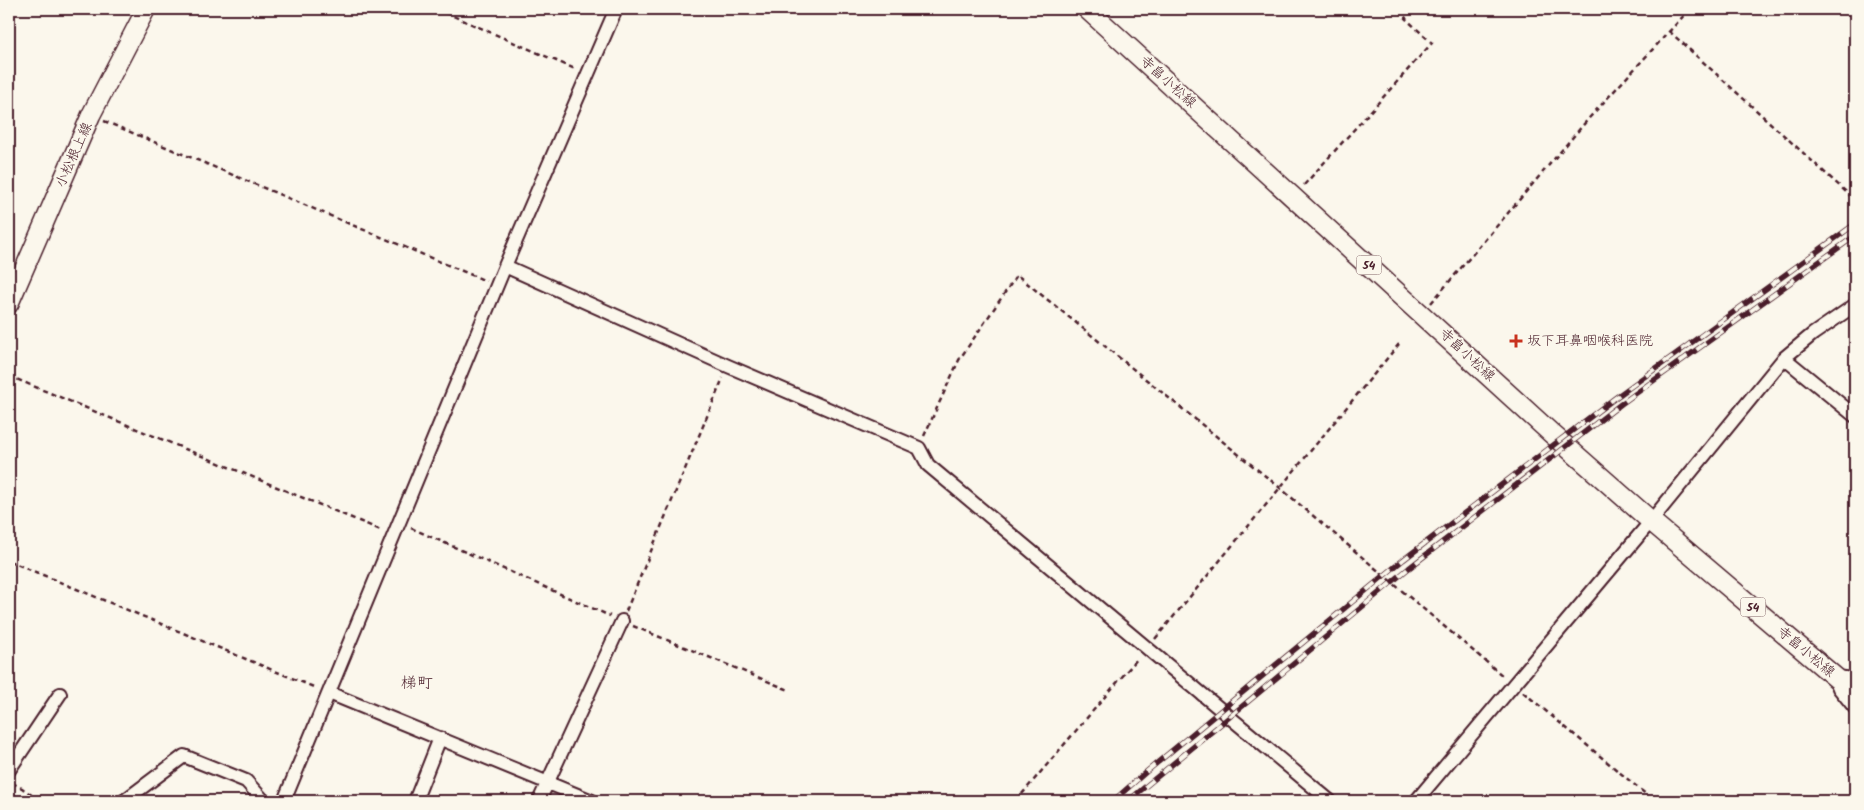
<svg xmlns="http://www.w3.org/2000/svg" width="1864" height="810" viewBox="0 0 1864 810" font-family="Kalam,'Klee One',sans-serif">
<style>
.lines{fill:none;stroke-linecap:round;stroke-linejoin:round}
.street-casing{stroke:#4a1f2b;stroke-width:16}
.secondary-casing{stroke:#4a1f2b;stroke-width:21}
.primary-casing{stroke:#4a1f2b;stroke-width:22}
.path{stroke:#4a1f2b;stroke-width:2.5;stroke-dasharray:5 4;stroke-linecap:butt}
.street{stroke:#fbf7ec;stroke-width:12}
.secondary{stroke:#fbf7ec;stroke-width:18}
.primary{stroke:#fbf7ec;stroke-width:19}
.rail-casing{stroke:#4a1f2b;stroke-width:5.5}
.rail{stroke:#fbf7ec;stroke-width:4;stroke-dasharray:11;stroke-linecap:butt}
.poi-dot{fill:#c8321e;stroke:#fbf7ec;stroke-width:2}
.labels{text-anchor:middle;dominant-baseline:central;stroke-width:4;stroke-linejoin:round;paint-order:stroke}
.shield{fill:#fbf7ec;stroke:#7f6065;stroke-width:1}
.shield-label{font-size:12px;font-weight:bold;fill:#4a1f2b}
.street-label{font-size:14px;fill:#4a1f2b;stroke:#fbf7ec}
.poi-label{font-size:14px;fill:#4a1f2b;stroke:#fbf7ec;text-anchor:start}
.quarter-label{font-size:16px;fill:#4a1f2b;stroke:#fbf7ec}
</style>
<rect width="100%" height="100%" fill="#fbf7ec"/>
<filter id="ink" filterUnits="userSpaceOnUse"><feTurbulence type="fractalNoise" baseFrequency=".02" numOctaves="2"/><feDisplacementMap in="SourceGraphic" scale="10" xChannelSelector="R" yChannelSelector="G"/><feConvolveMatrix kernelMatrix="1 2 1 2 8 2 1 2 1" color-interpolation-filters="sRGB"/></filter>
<g filter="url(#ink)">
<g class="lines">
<defs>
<path id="street" d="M505,266L728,366L919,448L928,465L1330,801
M1784,358L1855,416
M1855,679L1835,677L1839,688L1855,708
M329,693L592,801
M9,770L60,694
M124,801L184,756L246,781L264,801
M284,801L505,266L616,9
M415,801L440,738
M539,801L622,621
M1416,801L1651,521L1784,358L1813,334L1855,305"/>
<path id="secondary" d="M9,304L91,115L146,9"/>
<path id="primary" d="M1087,9L1551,433L1651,521L1855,694"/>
</defs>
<use href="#street" class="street-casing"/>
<use href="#secondary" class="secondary-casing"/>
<use href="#primary" class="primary-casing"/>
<path class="path" d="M437,9L575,69
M1669,31L1855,200
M104,121L486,281
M1304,185L1432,43L1405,18L1413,9
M1431,303L1590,117L1690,9
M9,376L383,531
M924,436L959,360L1017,275L1279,487L1503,676
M411,528L610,616
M9,561L316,688
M626,611L723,378
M633,626L789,690
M1155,639L1399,344
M1523,692L1654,801
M12,783L22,788L40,801
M1016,801L1138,658"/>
<use href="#street" class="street"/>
<use href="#secondary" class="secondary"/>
<use href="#primary" class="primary"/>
<defs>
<path id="rail" d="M1113,801L1146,772L1403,560L1615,398L1855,224
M1128,801L1409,568L1621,404L1855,236"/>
</defs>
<use href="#rail" class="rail-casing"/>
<use href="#rail" class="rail"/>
</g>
</g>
<path class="poi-dot" d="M1513.5 333.5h5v5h5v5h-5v5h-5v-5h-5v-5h5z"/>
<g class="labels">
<g class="shield">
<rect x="1356.5" y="255.5" width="25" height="19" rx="4"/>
<rect x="1740.5" y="597.5" width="25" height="19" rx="4"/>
</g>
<g class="shield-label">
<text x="1369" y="265">54</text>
<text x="1753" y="607">54</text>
</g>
<g class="street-label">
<text transform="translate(1168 82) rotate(42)">寺畠小松線</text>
<text transform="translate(74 155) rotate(-66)">小松根上線</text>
<text transform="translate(1467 355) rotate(43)">寺畠小松線</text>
<text transform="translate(1806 652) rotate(40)">寺畠小松線</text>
</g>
<g class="poi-label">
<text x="1527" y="341">坂下耳鼻咽喉科医院</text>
</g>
<g class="quarter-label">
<text x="417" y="683">梯町</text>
</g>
</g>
<rect width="1864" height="810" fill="none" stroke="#fbf7ec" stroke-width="30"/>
<rect x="15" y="15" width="1834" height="780" fill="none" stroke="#4a1f2b" stroke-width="2" filter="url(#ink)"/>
</svg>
